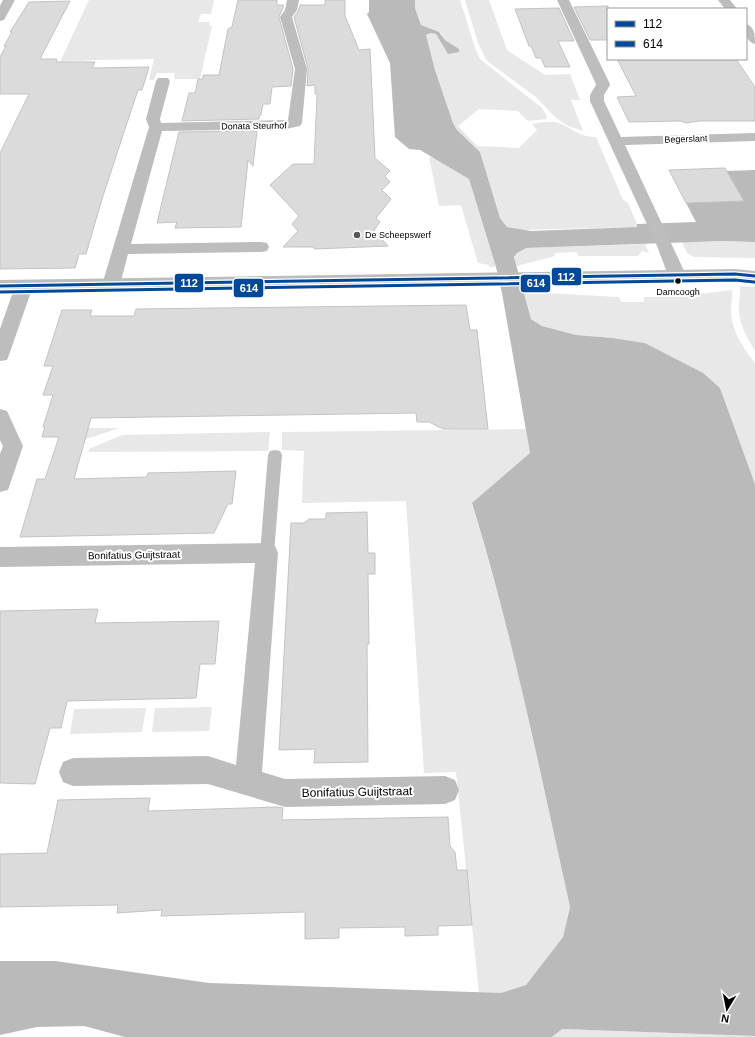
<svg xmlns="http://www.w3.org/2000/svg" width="755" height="1037" viewBox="0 0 755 1037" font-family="Helvetica,sans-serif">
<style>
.green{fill:#e8e8e8}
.water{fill:#bababa}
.building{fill:#dbdbdb;stroke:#c3c3c3}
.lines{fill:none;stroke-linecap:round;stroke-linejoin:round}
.service{fill:#bdbdbd;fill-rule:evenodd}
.minor{fill:#bdbdbd;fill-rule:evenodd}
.tertiary{fill:#bdbdbd;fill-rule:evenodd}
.bus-1-casing{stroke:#fff;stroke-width:5.5}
.bus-2-casing{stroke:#fff;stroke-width:5.5}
.bus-1{stroke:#004899;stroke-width:3}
.bus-2{stroke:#004899;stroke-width:3}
.poi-dot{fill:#595959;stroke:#fff;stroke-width:1.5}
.bus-dot{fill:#000;stroke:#fff;stroke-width:1.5}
.labels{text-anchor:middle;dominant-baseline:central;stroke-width:4;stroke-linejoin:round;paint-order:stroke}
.far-street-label{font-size:9px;fill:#000;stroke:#fff}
.far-poi-label{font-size:9px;fill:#000;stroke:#fff;text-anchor:start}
.bus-label{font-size:9px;fill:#000;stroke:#fff}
.street-label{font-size:10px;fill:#000;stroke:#fff}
.near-street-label{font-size:12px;fill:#000;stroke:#fff}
.line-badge{stroke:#fff;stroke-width:1.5}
.badge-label{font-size:11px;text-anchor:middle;font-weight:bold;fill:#fff}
</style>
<rect width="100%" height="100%" fill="#fff"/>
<path class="green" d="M89,0H214L211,14H201L198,22H210L209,26H212L200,79H174L175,73H157L154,80H149L154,59L97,60L60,62Z
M415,0H460L475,48L480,59L542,108L547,117L546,119L528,121L518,111L479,109L458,126L477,146L519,148L537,130L532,124C539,123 547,121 555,122C571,126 577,137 596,137L623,200L628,203L638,227L521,230L507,227L500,218L480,152L457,130L453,123L435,70L426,35L431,33L436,34L447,52L458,49L445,40L441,33L421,25L415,8Z
M465,0H489L507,50L545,75L570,74L580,100H571L583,131L568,126L556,118L536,97L487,61L478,43Z
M429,157L435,158L469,179L496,267H489V265L478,263L461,205L439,206Z
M721,241L755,242V258L694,257L687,253L682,242Z
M645,244L649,253L642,251L638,256H578L577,252L554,253L555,256L517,266C512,256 516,252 526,248Z
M740,286L755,287V351C748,339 740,326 739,312C738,304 741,295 740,286Z
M732,290C733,297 731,302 731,309C730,328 743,348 755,363V484L720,388L703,374L645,343L613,338L576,335L542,326L531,319L524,292L619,297L621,302H644V297H678Z
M63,428H120L86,439L61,440Z
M526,429L530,454L472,504C513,636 540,772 570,907L563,937L526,985L501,993H479L456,772L424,773L406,501L302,503L304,451L282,450V432Z
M270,432L268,451L88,452L89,449L122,435Z
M212,707L209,731L152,732L155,708Z
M146,708L142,732L70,734L74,709Z
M561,1029L755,1036V1037H552Z"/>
<path class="water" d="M369,0H415V8L421,25L439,32L445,40L459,49V52L448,54L436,34L431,33L426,35L435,70L453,123L457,130L480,152L500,218L507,227L531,231L637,227V224L696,222L686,203L743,201L726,171L755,170V242L721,241L526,248L517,253L514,257L531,319L542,326L576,335L613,338L645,343L703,373L720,388L755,484V1036L562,1029L552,1037H125L84,1026L37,1027L0,1035V961H55L209,983L501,993L526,985L563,937L570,907C540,772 513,636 472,503L530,453L502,293L496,267L469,179L420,150L409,149L395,137L390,63L367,14L369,12Z"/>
<path class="building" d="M238,0H277V5H284L279,17L293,69L291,86L272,87L270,104H263L261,115L259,116V119L182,121L189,93H195L198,79H203V75H219L228,29L232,27Z
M325,0H345V16L359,50L370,49L375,158L390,171L385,176L390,182L382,190L391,199L376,218L380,222L374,230L388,246L315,249L313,247H283L298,231L292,224L299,216L270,185L293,164H314L317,97V94H315V85L307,86L308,69L294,17L298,11L300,5H325Z
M70,1L40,59H57L56,62H95L92,68L149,67L142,90H138L126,126L102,199L86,254H79L75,268L0,269V153L29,94H0V57L6,46H4L12,32H10L29,2Z
M608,6V40H590L574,7Z
M559,8L574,41H558L570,67H545L541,58H536L531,46H529L515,9Z
M617,59H736L755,87V121H699L686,123L681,121L629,122L617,97L636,96Z
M257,131L253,166L248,160L241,227L175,228L177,222L157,223L179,132Z
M725,168L744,201L686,203L669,170Z
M466,305L470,330H477L488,429H443L429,422H417L416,413L91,418L74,479L147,477L148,473L236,471L232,504H228L214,533L20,537L37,479H45L59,437H42L45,427H43L53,395H43L53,366H44L62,310H92L90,316H134L136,309Z
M367,512L368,553H375V574H368L369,644H367L368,762L314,763L315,749L279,750L291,523H304L309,519H326V513Z
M98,609L95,623L219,621L215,664H200L196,698L67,701L61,728H50L35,784L0,783V611Z
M150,798L148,811L278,807L283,808L282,820L448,817L450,846L455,852L457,870H467L472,925L438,926V935L405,936V927L339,928V938L305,939V912L161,916L162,910L117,913L118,905L0,907V854L47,853L58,800Z"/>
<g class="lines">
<path class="service" d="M275,450L280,451L282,455L274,553L272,557L267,559L262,557L260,553L268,455L270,451Z"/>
<path class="minor" d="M3,0H15L4,20L0,21V6Z
M287,0H299L297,10L292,17L307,69L302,123L300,126L286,129L162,131L131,244L261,242L267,243L269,247L267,251L261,252L128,254L120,285L117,289L111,291L105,289L102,285L149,127L146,119L156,81L158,78H168L170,81L160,119L161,123L288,120L295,69L280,17L285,10Z
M557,0H569L609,82L610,85L604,95V101L621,137L755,133V141L625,145L686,275L683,279L677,280L671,279L668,275L657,246L590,101V95L596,85L595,82Z
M718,0H730L737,9H725Z
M746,24C755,27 755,35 755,44C745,41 746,33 746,24Z
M24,280L30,282L33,286L9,355L7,360L0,361V329L15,286L18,282Z
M0,409L7,411L23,446L8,490L0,492V454L3,446L0,440Z
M267,543L275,546L278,553L262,772L285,779L445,776L455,780L459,790L455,800L445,804L285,807L208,784L73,786L63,782L59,772L63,762L73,758L208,756L236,765L255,563L0,567V547Z"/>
<path class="tertiary" d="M735,269L755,271V281L735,279L0,292V280Z"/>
<defs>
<path id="bus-1" d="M0,286L735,274L755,276"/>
<path id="bus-2" d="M0,292L735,280L754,282"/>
</defs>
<use href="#bus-1" class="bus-1-casing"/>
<use href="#bus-2" class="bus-2-casing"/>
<use href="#bus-1" class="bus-1"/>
<use href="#bus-2" class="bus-2"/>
</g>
<circle class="poi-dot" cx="357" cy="235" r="4"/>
<circle class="bus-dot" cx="678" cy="281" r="3.5"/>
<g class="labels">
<g class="far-street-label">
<text transform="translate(254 126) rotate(-1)">Donata Steurhof</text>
<text transform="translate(686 139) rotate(-2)">Begerslant</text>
</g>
<g class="far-poi-label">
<text x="365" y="235">De Scheepswerf</text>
</g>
<g class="bus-label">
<text x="678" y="292">Damcoogh</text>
</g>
<g class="street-label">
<text transform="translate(134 555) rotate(-1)">Bonifatius Guijtstraat</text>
</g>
<g class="near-street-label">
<text transform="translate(357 792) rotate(-1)">Bonifatius Guijtstraat</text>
</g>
</g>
<g class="line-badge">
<rect x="551" y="267" width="31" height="19" rx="4" fill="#004899"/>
<rect x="174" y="273" width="30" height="20" rx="4" fill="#004899"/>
<rect x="520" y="274" width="31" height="19" rx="4" fill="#004899"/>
<rect x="233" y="278" width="31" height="20" rx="4" fill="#004899"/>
</g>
<g class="badge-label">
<text x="566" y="281">112</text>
<text x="189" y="287">112</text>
<text x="536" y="287">614</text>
<text x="249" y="292">614</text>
</g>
<rect x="607" y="8" width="140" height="52" fill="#ffffff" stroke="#999999"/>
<rect x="615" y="21" width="20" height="6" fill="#004899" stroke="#999999"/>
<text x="643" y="28" font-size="12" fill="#000000">112</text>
<rect x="615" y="41" width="20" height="6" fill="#004899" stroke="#999999"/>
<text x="643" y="48" font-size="12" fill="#000000">614</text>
<g transform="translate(727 1009) rotate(190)" stroke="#ffffff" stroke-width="3" paint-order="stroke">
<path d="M0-3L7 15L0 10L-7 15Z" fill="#000000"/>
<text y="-6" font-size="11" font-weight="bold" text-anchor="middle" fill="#000000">N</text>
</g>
</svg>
